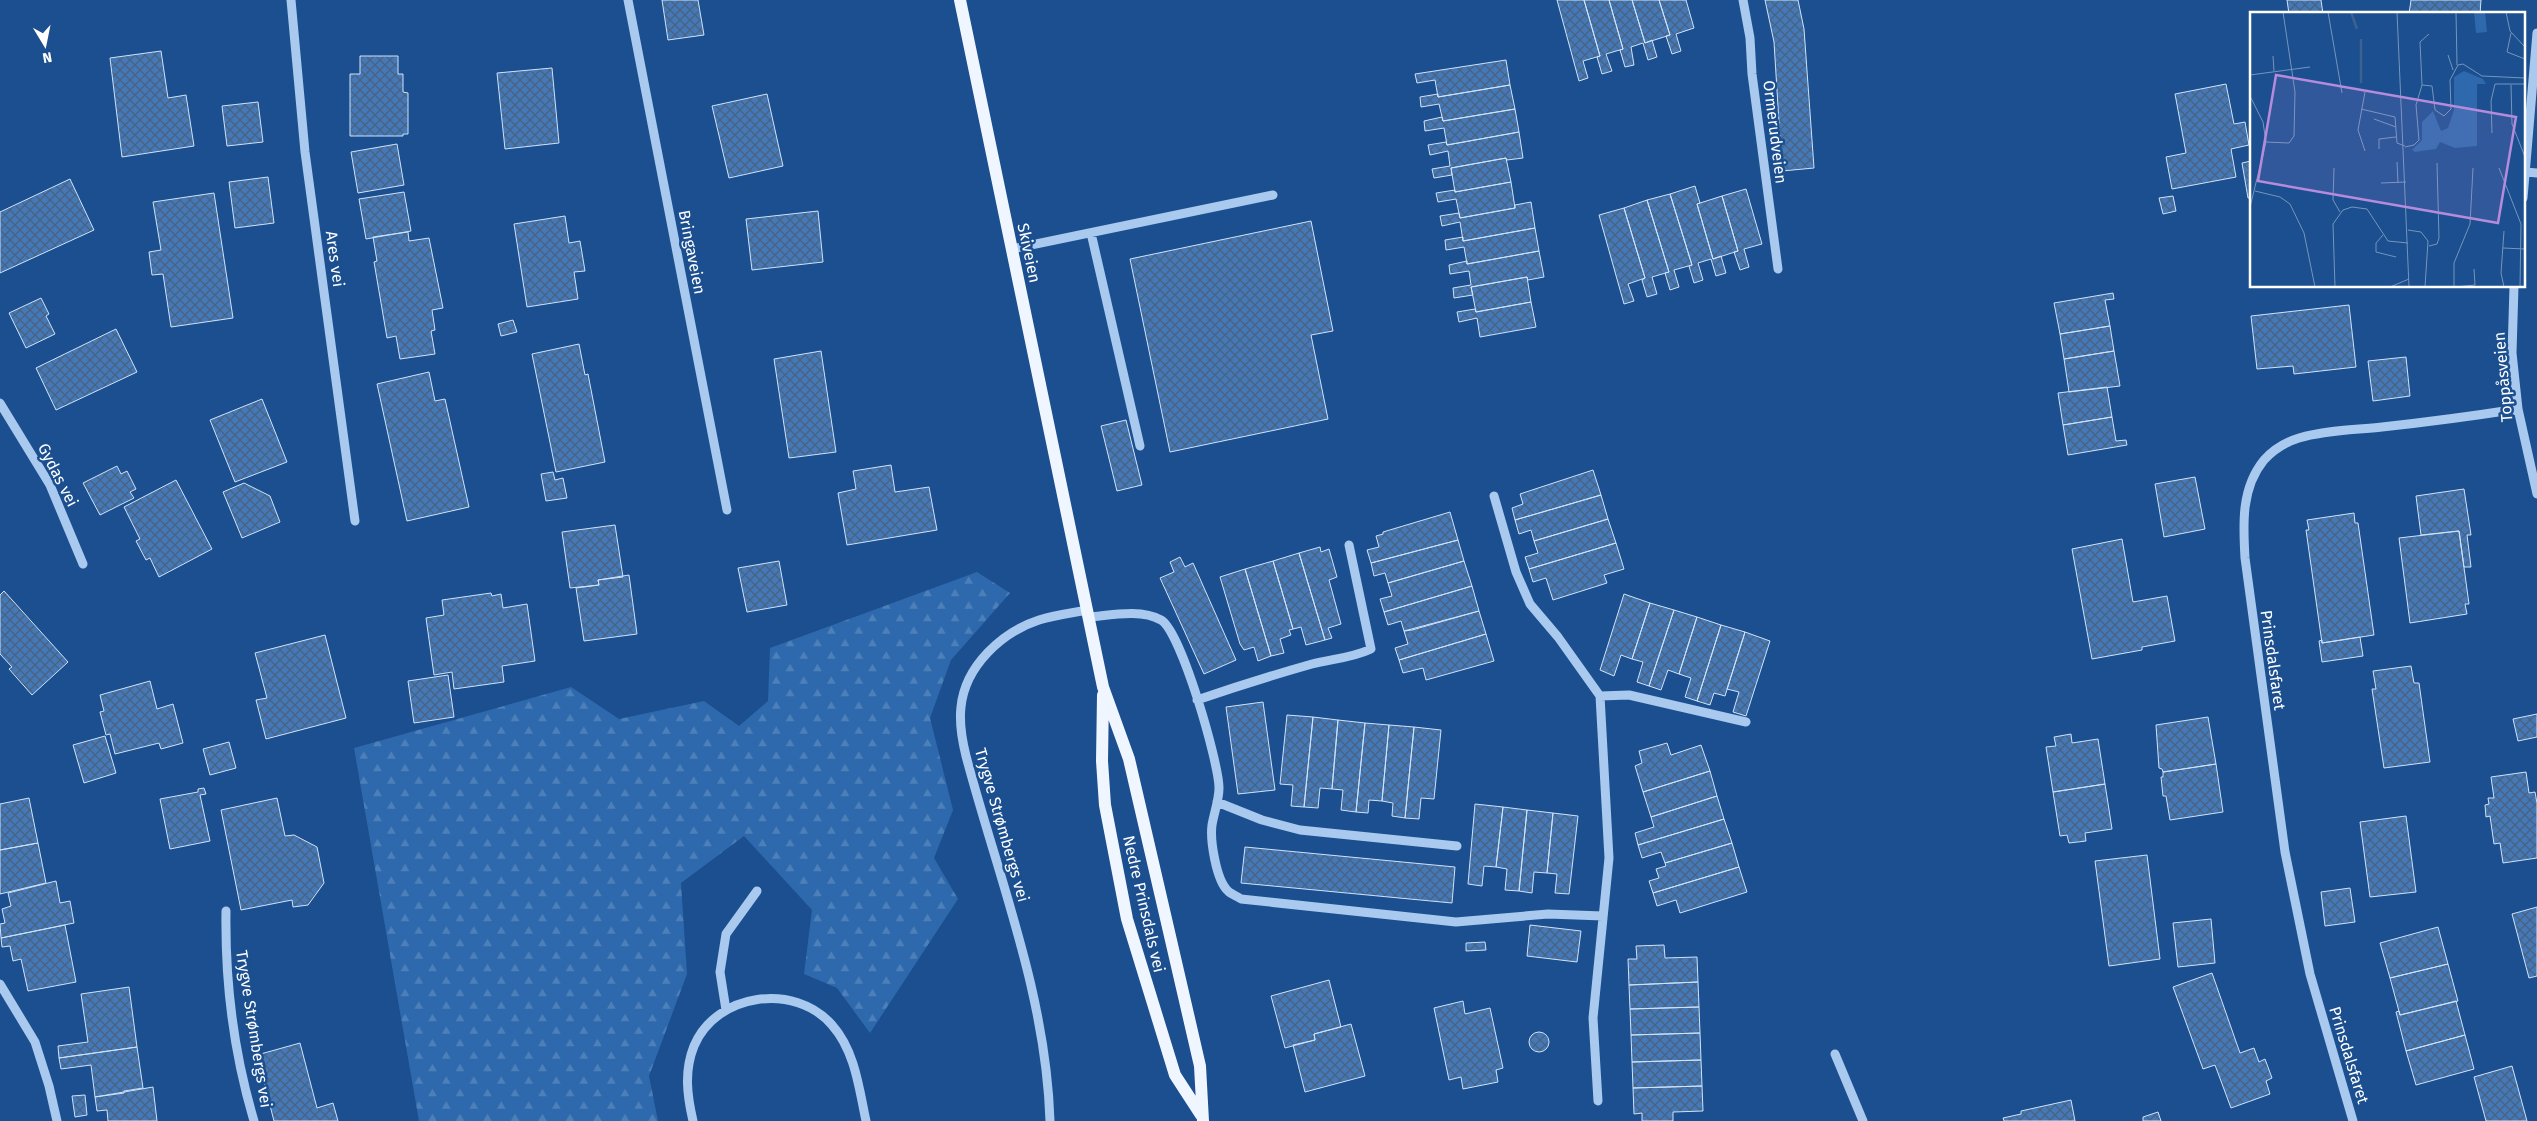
<svg xmlns="http://www.w3.org/2000/svg" width="2537" height="1121" viewBox="0 0 2537 1121" font-family="'Fira Sans',sans-serif">
<style>
.forest{fill:url(#forest-firs)}
.building{fill:url(#building-cross-hatch);stroke:#cfe3fa}
.lines{fill:none;stroke-linecap:round;stroke-linejoin:round}
.minor{stroke:#a9c9ee;stroke-width:9}
.major{stroke:#f0f6ff;stroke-width:12}
.labels{text-anchor:middle;dominant-baseline:central;stroke-width:5;stroke-linejoin:round;paint-order:stroke}
.street-label{font-size:16px;fill:#fff;stroke:#1b4f8f}
.inset-river{fill:none;stroke:#3c6290;stroke-width:2.5}
.inset-road{fill:none;stroke:#7695bc;stroke-width:1}
.view{fill:#b68bdc;fill-opacity:0.15;stroke:#b68bdc;stroke-width:2.5}
.inset-edge{fill:none;stroke:#fff;stroke-width:2.5}
</style>
<defs>
<pattern id="forest-firs" width="22" height="20" patternUnits="userSpaceOnUse" patternTransform="scale(1.25)"><rect width="22" height="20" fill="#2e69ad"/><path d="M5 1l3.5 6h-7zM16 11l3.5 6h-7z" fill="#4d80b9"/></pattern>
<pattern id="building-cross-hatch" width="8" height="8" patternUnits="userSpaceOnUse" patternTransform="scale(1.25)"><rect width="8" height="8" fill="#4478b7"/><path d="M0 0l8 8M0 8l8-8" fill="none" stroke="#486282"/></pattern>
</defs>
<rect width="100%" height="100%" fill="#1b4f8f"/>
<path class="forest" d="M977,572L1010,593L951,660L930,718L953,810L934,858L958,899L870,1033L837,988L804,974L812,910L744,836L681,883L687,974L649,1076L658,1121H419L354,748L571,687L619,719L704,701L739,726L768,701L770,648Z"/>
<path class="building" d="M662,0H698L704,35L668,40Z
M1557,0H1584L1600,56L1583,61L1588,78L1579,81Z
M1584,0H1609L1623,49L1606,54L1612,71L1602,74L1597,57L1600,56Z
M1609,0H1632L1645,43L1652,40L1657,57L1648,60L1643,43L1631,47L1634,65L1625,67L1620,50L1623,49Z
M1632,0H1659L1670,35L1645,43Z
M1659,0H1686L1694,28L1676,34L1681,51L1672,54L1666,36L1670,35Z
M1765,0H1798L1804,29L1814,168L1782,171L1774,42Z
M2287,0H2321L2323,14H2289Z
M2411,0H2481L2480,14H2409Z
M161,51L168,98L186,95L194,146L122,157L110,58Z
M360,56H398V74H403V92L408,93V134H403V136H350V74H360Z
M1506,60L1510,85L1438,97L1435,80L1417,83L1415,74Z
M552,68L559,143L505,149L497,73Z
M2226,84L2234,124L2245,122L2249,145L2231,149L2236,177L2172,189L2166,157L2186,153L2175,94Z
M1510,85L1515,109L1443,121L1439,104L1421,107L1420,97L1438,94V97Z
M767,94L783,166L729,178L712,106Z
M258,102L263,142L227,146L222,106Z
M1515,109L1519,132L1447,145L1444,128L1425,131L1424,121L1442,117L1443,121Z
M1519,132L1523,158L1507,160L1506,158L1451,168L1452,175L1434,178L1432,169L1450,166L1448,151L1430,155L1428,145L1446,142L1447,145Z
M397,144L404,185L358,193L351,152Z
M1506,158L1511,182L1455,192L1451,168Z
M2251,161V198H2248L2242,163Z
M268,177L274,223L235,228L229,182Z
M70,179L94,230L0,273V212Z
M1511,182L1515,208L1460,218L1456,199L1438,202L1436,193L1455,190V192Z
M1695,186L1700,203L1697,204L1713,259L1721,256L1726,273L1716,276L1711,259L1698,263L1703,280L1694,283L1689,266L1692,265L1670,194Z
M1746,189L1762,244L1744,249L1749,267L1740,270L1734,252L1738,251L1722,196Z
M404,192L411,231L366,239L359,199Z
M214,193L233,318L171,327L163,274L152,275L149,252L161,250L153,202Z
M1670,194L1692,265L1674,270L1679,287L1670,290L1665,273L1669,272L1647,200Z
M1722,196L1738,251L1713,259L1697,204Z
M2173,196L2176,211L2163,214L2159,198Z
M1647,200L1669,272L1652,277L1657,294L1647,297L1642,280L1645,278L1624,208Z
M1531,202L1535,228L1463,241L1460,222L1442,226L1440,216L1459,213L1460,218L1515,208V205Z
M1624,208L1645,278L1628,284L1634,301L1624,304L1599,215Z
M818,211L823,262L752,270L746,219Z
M565,216L569,243L580,241L585,271L574,272L578,299L527,307L514,224Z
M1311,221L1333,331L1311,335L1328,419L1170,452L1130,259Z
M1535,228L1539,251L1467,264L1464,247L1446,250L1445,240L1463,237V241Z
M408,232L409,241L429,238L443,308L432,310L435,330L431,331L435,354L400,359L396,336L387,338L374,262L377,261L373,237Z
M1539,251L1544,277L1528,280L1527,277L1471,287L1473,295L1454,298L1453,288L1471,285L1469,271L1450,274L1449,265L1467,261V264Z
M1527,277L1531,302L1476,312L1471,287Z
M2113,293L2114,299L2105,300L2110,326L2060,334L2054,303Z
M41,298L49,314L46,316L55,334L26,348L9,313Z
M1531,302L1536,327L1480,337L1477,318L1459,322L1457,312L1475,309L1476,312Z
M2349,305L2356,367L2294,374L2293,366L2257,369L2251,316Z
M513,320L517,332L501,336L498,324Z
M2110,326L2114,351L2064,359L2060,334Z
M116,329L137,372L56,410L36,368Z
M579,344L585,375L588,374L605,462L556,472L532,354Z
M821,351L836,452L789,458L774,359Z
M2114,351L2120,386L2069,392L2064,359Z
M2406,357L2410,396L2373,401L2368,361Z
M429,372L435,401L445,399L469,507L407,521L377,384Z
M2107,387L2112,417L2063,425L2058,393Z
M262,399L287,462L235,482L210,420Z
M2112,417L2116,441L2126,440L2127,445L2068,455L2063,425Z
M1126,420L1142,485L1117,491L1101,426Z
M891,465L895,492L929,487L937,530L847,545L838,493L856,489L853,471Z
M117,466L121,474L127,471L136,489L130,492L134,498L100,515L83,483Z
M1593,470L1601,495L1515,520L1512,508L1523,504L1520,494Z
M553,472L555,480L563,478L567,498L546,501L541,474Z
M2195,477L2205,529L2164,537L2155,484Z
M176,480L212,549L159,577L150,558L146,560L136,541L140,539L124,507Z
M244,483L270,496L280,522L242,538L223,492Z
M2464,489L2471,535H2467L2471,567H2464L2459,531L2421,535L2416,496Z
M1601,495L1608,519L1534,541L1531,530L1519,534L1515,520Z
M1450,512L1458,540L1371,563L1367,550L1379,547L1376,536L1383,534V532Z
M2354,513L2355,523H2358L2374,635L2322,643L2306,530H2309L2307,520Z
M1608,519L1616,543L1529,569L1525,557L1538,553L1534,541Z
M615,525L623,577L598,580L599,585L570,588L562,532Z
M2459,531L2469,604H2465L2467,614L2410,623L2399,538Z
M2122,539L2133,602L2167,596L2175,641L2142,647V650L2092,659L2072,549Z
M1458,540L1464,561L1388,583L1385,573L1374,576L1371,563Z
M1616,543L1624,569L1604,575L1607,583L1553,600L1546,578L1533,582L1529,569Z
M1320,547L1321,552L1329,549L1337,577L1329,580L1341,624L1328,628L1332,638L1325,640L1299,553Z
M1299,553L1325,640L1306,645L1301,627L1293,629L1273,561Z
M1180,557L1185,567L1193,563L1236,660L1204,674L1160,578L1174,572L1170,562Z
M779,561L787,605L747,612L738,568Z
M1273,561L1293,629L1289,630L1291,635L1280,639L1284,653L1271,656L1245,569Z
M1464,561L1472,586L1384,612L1380,599L1392,596L1388,583Z
M1245,569L1271,656L1258,661L1254,647L1244,650L1240,644L1220,577Z
M629,575L637,634L584,641L576,588L599,585L598,580Z
M1472,586L1479,611L1412,630L1404,631L1401,621L1388,625L1384,612Z
M4,591L68,662L32,695L9,669L12,667L0,654V595Z
M491,593L492,596L501,594L503,608L527,604L535,661L502,666L504,682L454,689L452,672L434,675L426,618L444,615L442,600Z
M1624,594L1650,603L1632,659L1621,655L1614,676L1600,670Z
M1650,603L1674,610L1649,686L1637,682L1643,662L1632,659Z
M1674,610L1697,617L1679,674L1668,670L1661,690L1649,686Z
M1479,611L1486,634L1399,660L1395,648L1408,644L1404,631Z
M1697,617L1721,625L1697,701L1685,697L1691,678L1679,674Z
M1721,625L1745,632L1725,696L1714,693L1710,705L1697,701Z
M1745,632L1770,641L1746,716L1733,712L1739,692L1727,689Z
M1486,634L1494,661L1426,680L1423,668L1403,673L1399,660Z
M325,635L346,718L266,739L256,700L267,698L255,653Z
M2360,637L2363,656L2322,662L2319,641L2322,640V643Z
M2411,666L2414,683H2419L2430,762L2384,768L2372,689H2376L2373,671Z
M448,675L454,717L414,723L408,681Z
M150,681L157,709L173,704L183,743L161,749L159,743L115,754L110,734L106,735L100,712L104,711L100,695Z
M1263,702L1275,790L1238,794L1226,707Z
M2537,714V737L2518,741L2513,719Z
M1287,715L1313,717L1304,807L1291,806L1293,785L1280,784Z
M1313,717L1338,720L1332,789L1320,788L1318,808L1304,807Z
M2208,717L2216,764L2163,772L2162,769L2159,768L2156,725Z
M1338,720L1365,723L1356,812L1341,810L1343,790L1332,789Z
M1365,723L1389,725L1382,801L1369,800L1368,813L1356,812Z
M1389,725L1414,727L1405,818L1392,816L1393,803L1382,801Z
M1414,727L1441,730L1434,799L1421,798L1419,819L1405,818Z
M2071,734L2072,743L2098,739L2105,784L2053,792L2046,747L2056,746L2054,737Z
M105,736L116,773L84,783L73,745Z
M229,742L236,768L210,775L203,749Z
M1667,743L1671,755L1701,745L1710,771L1643,792L1635,766L1642,763L1639,751Z
M2216,764L2223,812L2170,820L2166,796H2163L2161,777H2163V772Z
M1710,771L1717,796L1651,817L1643,792Z
M2526,772L2529,793L2535,792L2537,803V858L2503,863L2500,843L2494,844L2490,816L2486,817L2485,805L2489,804L2488,798H2494L2491,777Z
M2105,784L2112,829L2085,833L2086,841L2069,843L2067,835L2060,836L2053,792Z
M204,788L206,794L200,795L210,841L170,849L160,799L198,792V789Z
M1717,796L1724,819L1638,845L1635,833L1654,827L1651,817Z
M29,798L38,843L0,850V804Z
M277,798L285,836L294,835L317,847L324,883L308,905L293,907L292,900L241,910L221,810Z
M1475,804L1503,807L1496,867L1484,866L1482,886L1468,884Z
M1503,807L1527,810L1519,891L1505,890L1507,869L1496,867Z
M1527,810L1553,813L1547,873L1534,872L1532,893L1519,891Z
M1553,813L1578,816L1569,894L1555,893L1557,874L1547,873Z
M2406,816L2416,892L2370,897L2360,822Z
M1724,819L1732,843L1665,863L1661,852L1642,858L1638,845Z
M38,843L46,883L0,894V850Z
M1732,843L1739,867L1653,893L1649,881L1659,878L1656,869L1666,866L1665,863Z
M1245,847L1455,867L1452,903L1241,883Z
M2147,855L2160,959L2109,966L2095,861Z
M1739,867L1747,892L1680,913L1676,900L1657,906L1653,893Z
M56,881L60,903L70,901L74,923L1,938L0,924L5,923L2,909L11,906L8,893Z
M2350,888L2355,922L2325,926L2321,892Z
M2537,907V976L2529,978L2512,914Z
M2211,919L2215,963L2178,967L2173,923Z
M65,925L76,982L28,991L21,959L13,961L10,946L2,947L1,938Z
M1530,925L1581,931L1577,962L1527,956Z
M2438,927L2448,964L2390,978L2380,943Z
M1485,942L1486,950L1466,951V943Z
M1664,945L1665,958L1697,957L1698,982L1629,985L1628,959H1637L1636,946Z
M2448,964L2458,1001L2400,1015L2390,978Z
M2212,973L2240,1053L2254,1048L2259,1062L2265,1059L2272,1078L2266,1081L2270,1094L2231,1108L2215,1065L2203,1069L2173,987Z
M1329,980L1341,1027L1314,1034L1315,1040L1285,1048L1271,996Z
M1698,982L1699,1007L1630,1009L1629,985Z
M129,987L137,1047L59,1058L58,1046L88,1042L81,994Z
M1463,1001L1465,1014L1490,1008L1503,1068L1496,1070L1498,1082L1463,1089L1461,1077L1449,1080L1434,1008Z
M2456,1001L2465,1035L2406,1051L2396,1012L2399,1011L2400,1015Z
M1699,1007L1700,1033L1631,1035L1630,1009Z
M1351,1024L1365,1076L1305,1092L1293,1045L1315,1040L1314,1034Z
M1529 1042a10 10 0 1 1 20 0a10 10 0 1 1-20 0Z
M1700,1033L1701,1060L1632,1062L1631,1035Z
M2465,1035L2474,1069L2416,1085L2406,1051Z
M300,1043L317,1108L333,1103L338,1121H274L257,1055Z
M137,1047L143,1088L124,1091V1093L95,1097L91,1065L61,1069L59,1058Z
M1701,1060L1702,1086L1633,1088L1632,1062Z
M2512,1066L2527,1121H2486L2474,1077Z
M1702,1086L1703,1111L1673,1112V1121H1642V1113L1634,1114L1633,1088Z
M153,1087L157,1121H108L107,1110L97,1111L95,1097Z
M85,1095L87,1115L75,1117L72,1096Z
M2071,1100L2075,1121H2004L2003,1118L2021,1114V1111Z
M2158,1112L2161,1121H2143V1117Z"/>
<g class="lines">
<path class="minor" d="M291,0L305,152L355,521
M628,0L727,510
M1743,0L1750,38L1752,74L1778,269
M2526,172L2537,173
M2523,198L2537,33
M1091,233L1140,446
M1012,249L1273,195
M2514,286L2512,353L2518,409L2537,494
M0,403L50,485L83,564
M1494,496L1516,572L1530,604L1558,637L1600,696L1609,858L1593,1018L1598,1101
M1090,617C1112,615 1141,609 1161,620C1181,631 1219,763 1219,788C1219,800 1214,813 1212,825C1210,840 1216,880 1228,891C1231,894 1237,896 1241,899L1456,922L1548,914L1603,916
M1600,696L1629,695L1746,722
M1197,700C1235,687 1273,675 1312,664C1332,659 1352,658 1371,649L1349,545
M1217,802L1262,820L1300,830L1457,846
M226,911C225,980 234,1054 254,1121
M0,984L35,1042L49,1086L57,1121
M726,1010L720,972L726,934L757,891
M1835,1054L1863,1121
M693,1121C687,1095 684,1071 694,1046C716,993 795,982 832,1025C855,1051 859,1088 866,1121
M1050,1121C1046,994 998,877 966,756C962,740 959,724 961,707C965,666 1002,632 1039,620C1055,615 1072,613 1088,610
M2353,1121L2310,974L2285,852L2245,558C2243,524 2241,488 2264,460C2273,450 2286,442 2299,438C2326,430 2355,430 2382,427C2428,422 2473,416 2518,409"/>
<path class="major" d="M960,0L1103,687L1129,759L1164,910L1200,1066L1203,1121
M1103,695L1102,761L1105,805L1127,919L1175,1075L1201,1115"/>
</g>
<g class="labels">
<g class="street-label">
<text transform="translate(1775 132) rotate(83)">Ormerudveien</text>
<text transform="translate(692 252) rotate(79)">Bringaveien</text>
<text transform="translate(1029 253) rotate(78)">Skiveien</text>
<text transform="translate(335 259) rotate(82)">Ares vei</text>
<text transform="translate(2503 377) rotate(-95)">Toppåsveien</text>
<text transform="translate(58 475) rotate(63)">Gydas vei</text>
<text transform="translate(2273 660) rotate(82)">Prinsdalsfaret</text>
<text transform="translate(1002 825) rotate(74)">Trygve Strømbergs vei</text>
<text transform="translate(1144 904) rotate(77)">Nedre Prinsdals vei</text>
<text transform="translate(254 1029) rotate(81)">Trygve Strømbergs vei</text>
<text transform="translate(2349 1055) rotate(73)">Prinsdalsfaret</text>
</g>
</g>
<g transform="translate(2250 12)">
<rect width="275" height="275" fill="#1b4f8f"/>
<path d="M214,59L233,67L236,72H227V134L205,136L190,130L186,137L165,140L162,138L172,128V110L183,99L191,119L198,116L204,98V65Z" fill="#2e69ad"/>
<path d="M224,0H235L237,20L226,21Z" fill="#2e69ad"/>
<path class="inset-river" d="M101,0L107,17M111,27V71"/>
<path class="inset-road" d="M78,0L92,81M147,0L159,275M206,0L207,53M256,0L260,19L275,35M261,21L257,40L275,47M198,43L203,58M23,44L24,59M0,63L60,55M172,73L170,30L179,22M261,73L262,112L275,145M0,84L13,110L16,130L0,195M111,97L145,105L147,131L155,134M124,107L146,115M242,121L241,89L245,72H275M16,130L39,131L44,124L45,80L33,0M155,135L164,133L169,128L166,93L172,73L182,74L185,98L194,104L201,97L200,68L208,53L213,52L232,64L275,66M129,137V127L146,125M115,139L108,118L115,80M147,150L148,171M84,156L83,188L90,200M249,156L271,212L270,275M131,171L156,170M5,179L30,185L40,192L54,221L65,275M158,218L171,220L178,229L175,275M133,223L126,231V240L146,245M179,234L187,232L189,226L187,151M253,236L275,237M85,275L83,212L93,198L102,195L117,197L138,229L158,231M140,275L159,267M204,275V251L220,212L223,156M205,275L225,273L224,257M254,275L251,261L254,219"/>
<path class="view" d="M26,63L266,105L248,211L8,169Z"/>
<rect width="275" height="275" class="inset-edge"/>
</g>
<g transform="translate(45 45) rotate(170)" stroke="#1b4f8f" stroke-width="4" paint-order="stroke">
<path d="M0-4L9 19L0 12L-9 19Z" fill="#ffffff"/>
<text y="-8" font-size="14" font-weight="bold" text-anchor="middle" fill="#ffffff">N</text>
</g>
</svg>
